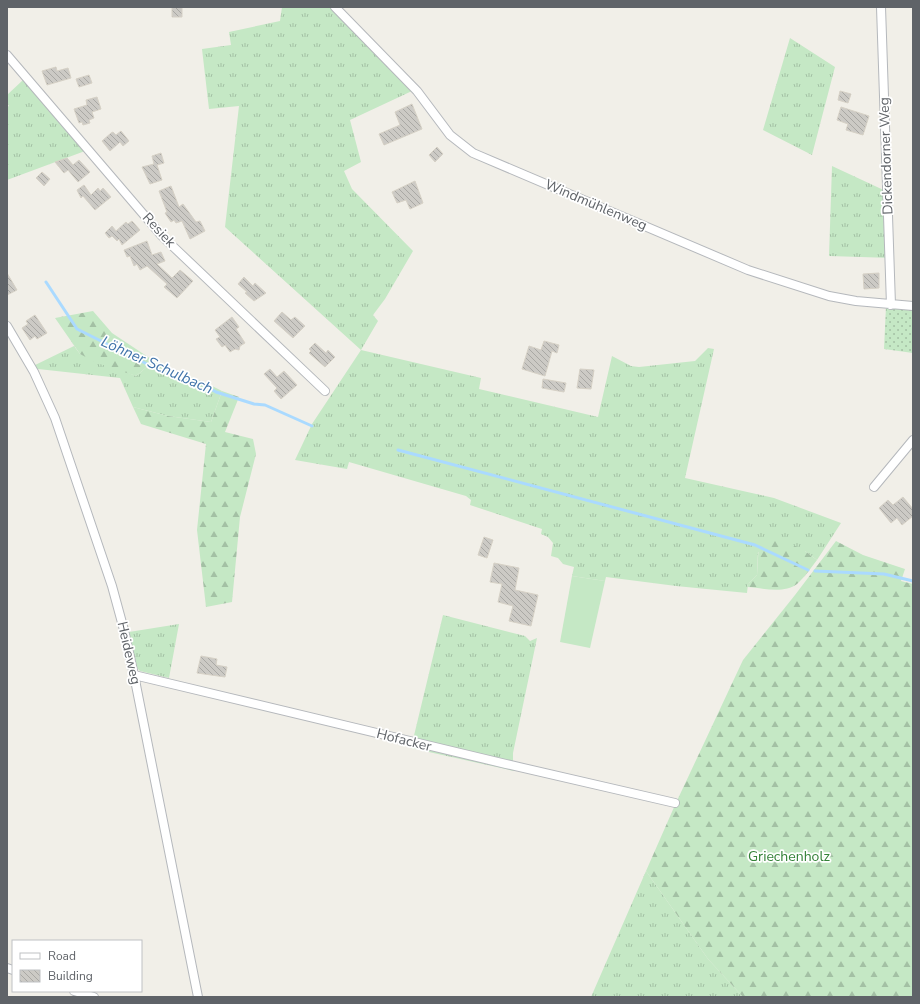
<svg xmlns="http://www.w3.org/2000/svg" width="920" height="1004" viewBox="0 0 920 1004" font-family="'Nunito Sans',sans-serif">
<style>
.grass{fill:url(#grass-tufts)}
.forest{fill:url(#forest-firs)}
.park{fill:url(#park-dots)}
.pitch{fill:#c5e8c5}
.lines{fill:none;stroke-linecap:round;stroke-linejoin:round}
.stream{stroke:#aadaff;stroke-width:3}
.building{fill:url(#building-back-hatch);stroke:#d6d1c6}
.street-casing{stroke:#b5b8bc;stroke-width:10}
.street{stroke:#fff;stroke-width:8}
.labels{text-anchor:middle;dominant-baseline:central;stroke-width:3.5;stroke-linejoin:round;paint-order:stroke}
.street-label{font-size:14px;fill:#5f6368;stroke:#fff}
.park-label{font-size:14px;fill:#348238;stroke:#fff}
.water-label{font-size:15px;font-style:italic;fill:#4174aa;stroke:#fff}
</style>
<defs>
<pattern id="grass-tufts" width="24" height="20" patternUnits="userSpaceOnUse"><rect width="24" height="20" fill="#c5e8c5"/><path d="M3 7l-1-3M5 7V3M7 7l1-3M15 17l-1-3M17 17v-4M19 17l1-3" fill="none" stroke="#a3c0a4"/></pattern>
<pattern id="forest-firs" width="22" height="20" patternUnits="userSpaceOnUse"><rect width="22" height="20" fill="#c5e8c5"/><path d="M5 1l3.5 6h-7zM16 11l3.5 6h-7z" fill="#a3c0a4"/></pattern>
<pattern id="park-dots" width="8" height="8" patternUnits="userSpaceOnUse"><rect width="8" height="8" fill="#c5e8c5"/><path d="M2 2h.1M6 6h.1" fill="none" stroke="#a3c0a4" stroke-width="1.8" stroke-linecap="round"/></pattern>
<pattern id="building-back-hatch" width="6" height="6" patternUnits="userSpaceOnUse"><rect width="6" height="6" fill="#cccac5"/><path d="M-1 5l2 2M0 0l6 6M5-1l2 2" fill="none" stroke="#a9a8a4"/></pattern>
</defs>
<rect width="100%" height="100%" fill="#f1efe8"/>
<path class="grass" d="M282,7H333L412,91L350,120L361,162L344,171L352,189L413,251L385,299L373,315L378,321L361,350L481,378L479,389L598,417L612,356L631,366L639,367L695,361L708,348L714,349L685,478L774,498L841,523L817,560L805,551L758,552L757,575L748,584L747,593L676,586L606,577L605,581L572,576L574,567L563,564L558,558L551,556L553,543L548,537L541,534L542,529L470,505L471,500L466,496L349,462L347,469L295,460L312,424L361,350L225,227L239,106L209,109L202,49L231,45L229,32L280,21Z
M790,38L835,67L812,155L763,130Z
M23,80L85,151L7,180V107L9,106L7,102V95Z
M832,166L890,193L892,258L829,256Z
M74,346L80,354L136,376L154,361C176,372 200,379 222,391L211,422L168,416L133,407L120,378L29,368Z
M443,615L525,636L530,641L537,638L513,753V761L515,764L514,771L411,748Z
M179,624L169,678L140,671L137,668L129,632Z
M646,871L708,959L743,997H591Z"/>
<path class="forest" d="M93,311L112,333L154,361L136,376L97,363L80,354L55,318Z
M222,391L239,397L225,432L253,439L256,454L240,517L232,602L206,607L197,530L206,444L141,424L133,407L168,416L211,422Z
M774,535L805,551L817,560C811,568 804,578 797,584C784,594 762,588 748,587V584L757,575L759,541Z
M836,541L863,555L905,569L901,581L913,584V997H743L708,959L646,871L675,805L743,660L795,595Z"/>
<path class="park" d="M886,306L913,308V353L884,349Z"/>
<path class="pitch" d="M572,576L605,581L590,648L560,642Z"/>
<g class="lines">
<path class="stream" d="M46,282L77,329L161,371L201,383L216,392L254,404L265,405L312,426
M398,450L755,545L808,570
M815,571L884,574L913,581"/>
</g>
<path class="building" d="M172,7H182V17H172Z
M56,67L57,71L68,68L71,78L47,85L42,71Z
M89,75L92,83L79,87L76,79Z
M840,91L851,94L848,103L838,100Z
M97,97L101,109L92,112L94,118L89,120L90,123L83,125L82,122L79,123L74,109L87,105L86,100Z
M412,104L422,129L384,145L379,134L400,125L395,112Z
M841,107L869,116L863,135L846,130L848,124L837,120Z
M121,131L129,141L123,146L120,142L110,151L102,141L111,133L113,132L116,135Z
M437,147L443,154L435,162L429,155Z
M161,153L164,163L157,165L162,180L150,184L142,167L154,164L152,156Z
M67,158L73,165L79,160L90,172L78,182L68,170L64,173L55,162Z
M42,172L50,179L44,186L36,178Z
M415,181L423,203L410,209L406,200L397,203L392,192Z
M84,185L91,195L98,188L100,191L103,188L111,197L95,210L83,196L81,198L77,190Z
M171,186L179,207L183,204L196,222L200,221L205,231L190,239L182,221L176,223L174,220L171,222L165,213L167,212L159,191Z
M132,221L140,230L122,245L119,239L117,241L112,236L109,238L105,233L112,226L116,231L126,222L128,224Z
M147,241L152,255L161,252L165,261L157,264L172,278L180,270L193,281L177,298L164,287L167,284L147,266L140,270L137,264L134,266L130,256L127,257L124,250Z
M7,273L17,290L7,295Z
M879,273V288L864,289L863,274Z
M244,277L253,286L255,283L266,293L254,301L245,293L247,292L238,284Z
M282,312L291,320L295,317L305,326L293,338L274,321Z
M35,315L47,333L37,339L35,336L30,340L22,328L28,324L26,321Z
M232,317L239,327L236,329L245,343L240,346L239,350L235,349L230,352L225,345L222,347L216,339L220,337L215,330Z
M544,341L559,345L557,353L552,351L545,376L522,369L529,346L541,350Z
M315,343L326,353L328,350L335,357L325,367L309,353L311,351L309,349Z
M270,369L277,377L284,371L297,385L281,399L274,391L277,388L264,374Z
M580,369L594,370L591,389L577,388Z
M543,379L566,383L564,392L542,388Z
M903,497L913,509V516L902,525L897,518L891,523L879,508L888,500L893,505Z
M484,537L493,540L487,558L478,555Z
M494,563L519,568L515,590L538,595L531,626L509,621L513,606L498,602L502,584L490,582Z
M201,656L217,659L216,665L227,667L225,677L197,673Z"/>
<g class="lines">
<defs>
<path id="street" d="M335,7L417,91L450,135L473,153L748,270L829,296L856,301L913,306
M881,7L891,305
M7,55L162,236L325,391
M7,326L34,372L55,418L112,586L124,630L134,675L198,997
M874,487L913,440
M134,675L506,764L675,803
M7,968L13,970
M74,991L94,997"/>
</defs>
<use href="#street" class="street-casing"/>
<use href="#street" class="street"/>
</g>
<g class="labels">
<g class="street-label">
<text transform="translate(886 156) rotate(-92)">Dickendorner Weg</text>
<text transform="translate(596 205) rotate(23)">Windmühlenweg</text>
<text transform="translate(159 230) rotate(47)">Resiek</text>
<text transform="translate(129 653) rotate(77)">Heideweg</text>
<text transform="translate(404 740) rotate(14)">Hofacker</text>
</g>
<g class="park-label">
<text x="789" y="856">Griechenholz</text>
</g>
<g class="water-label">
<text transform="translate(157 365) rotate(24)">Löhner Schulbach</text>
</g>
</g>
<rect width="920" height="1004" fill="none" stroke="#5f6368" stroke-width="16"/>
<rect x="12" y="940" width="130" height="52" fill="#ffffff" stroke="#bfc1c3"/>
<rect x="20" y="953" width="20" height="6" fill="#ffffff" stroke="#bfc1c3"/>
<text x="48" y="960" font-size="12" fill="#5f6368">Road</text>
<rect x="20" y="970" width="20" height="12" fill="url(#building-back-hatch)" stroke="#bfc1c3"/>
<text x="48" y="980" font-size="12" fill="#5f6368">Building</text>
</svg>
